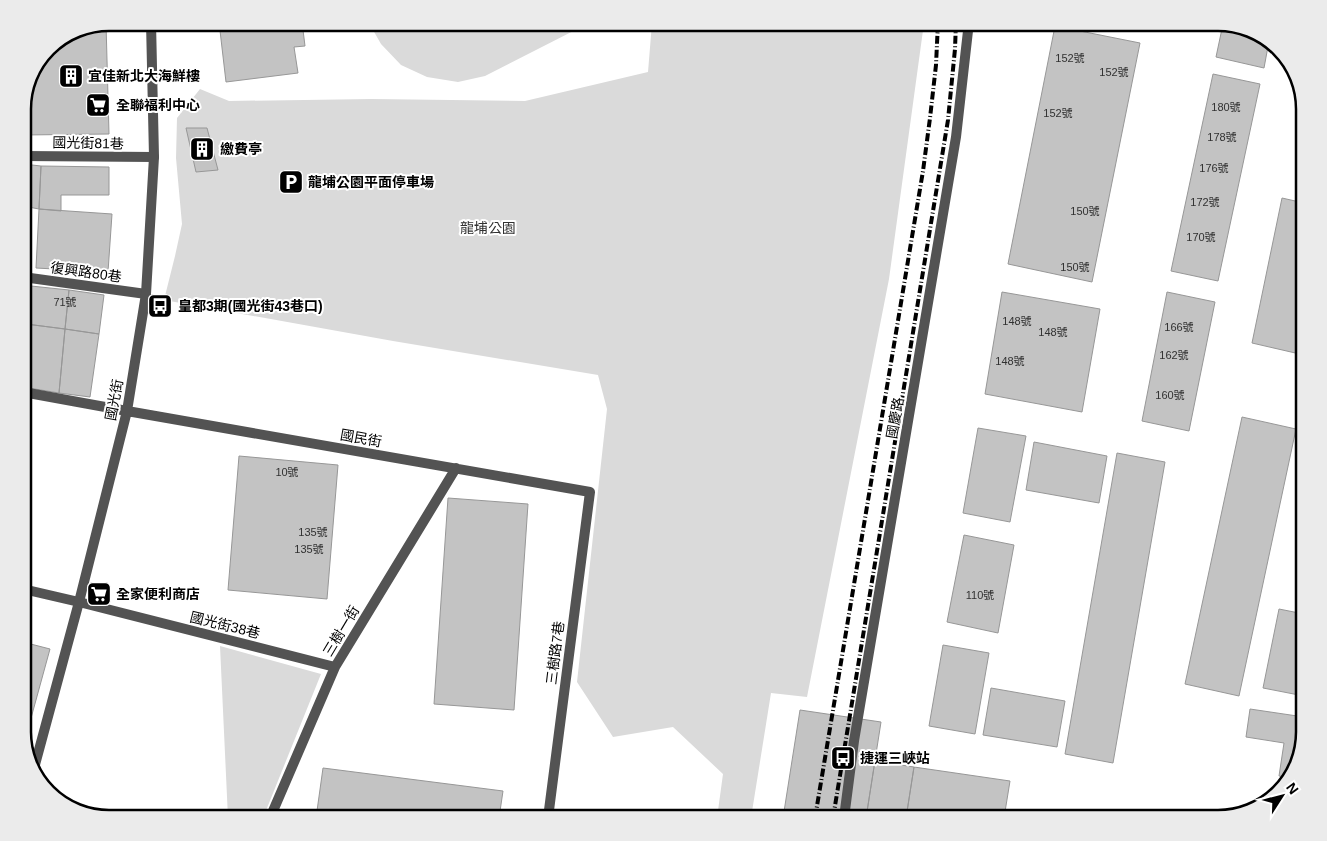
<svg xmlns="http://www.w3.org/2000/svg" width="1327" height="841" viewBox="0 0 1327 841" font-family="Arial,'Noto Sans TC',sans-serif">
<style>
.green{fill:#dadada}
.building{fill:#c3c3c3;stroke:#979797}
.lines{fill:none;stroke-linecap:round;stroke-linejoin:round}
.lane{stroke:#535353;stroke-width:10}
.street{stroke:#535353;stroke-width:10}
.rail{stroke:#000;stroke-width:4;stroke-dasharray:8 2.5 1 2.5;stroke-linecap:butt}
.labels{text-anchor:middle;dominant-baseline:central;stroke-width:4;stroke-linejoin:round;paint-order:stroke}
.number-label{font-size:11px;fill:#313131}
.poi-label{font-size:14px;font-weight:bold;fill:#000;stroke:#fff;text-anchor:start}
.street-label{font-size:14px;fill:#000;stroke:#fff}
.park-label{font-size:14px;fill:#313131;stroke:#fff}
.rim{fill:none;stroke:#000;stroke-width:2.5}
</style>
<rect width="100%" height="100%" fill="#fff"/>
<path class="green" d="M369,23H589L485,76L458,82L427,77L401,65L381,44Z
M652,23H924L889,279L807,697L771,693L751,818H717L723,774L673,727L613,737L577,682L607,409L598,375L393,341L164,300L175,256L182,224L176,158L177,118L200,89L229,101L372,99L525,101L648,72Z
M220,646L321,674L263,818H228Z"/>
<path class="building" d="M219,22H302L305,46L294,47L298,73L226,82Z
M1162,22H1196L1194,30Z
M106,23L109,134L23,135V104L48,48L76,29Z
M1223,24L1266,37L1269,41L1264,68L1216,57Z
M1055,26L1140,43L1092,282L1008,264Z
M1213,74L1260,84L1218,281L1171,271Z
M186,128H207L218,170L196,172Z
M23,164L41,166L39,209L23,206Z
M41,166L109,167V195H61V211L39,209Z
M1282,198L1304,203V355L1252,343Z
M39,209L112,214L108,272L36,268Z
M23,285L31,286L26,324H23Z
M31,286L69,290L65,329L26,324Z
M69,290L104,295L99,334L65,329Z
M1002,292L1100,309L1082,412L985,394Z
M1167,292L1215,302L1189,431L1142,421Z
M23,324H26L23,379Z
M26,324L65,329L59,393L23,387Z
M65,329L99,334L90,397L59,393Z
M1242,417L1296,429L1239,696L1185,684Z
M978,428L1026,436L1010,522L963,513Z
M1034,442L1107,456L1099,503L1026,490Z
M1117,453L1165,462L1113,763L1065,754Z
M239,456L338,465L327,599L228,590Z
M448,498L528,504L514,710L434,704Z
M1304,503V530L1298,529Z
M964,535L1014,545L998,633L947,622Z
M1279,609L1304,614V696L1263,688Z
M23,642L50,649L25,740H23Z
M943,645L989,653L975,734L929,726Z
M991,688L1065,701L1057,747L983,735Z
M1250,709L1304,717V732L1291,778L1279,776L1284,743L1246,737Z
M800,710L881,722L866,818H783Z
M875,761L914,767L906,818H866Z
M914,767L1010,781L1004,818H906Z
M323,768L503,791L499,818H316Z"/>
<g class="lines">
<path class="lane" d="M23,156L154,157
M23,277L146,294
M23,392L127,411
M23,589L79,602"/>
<path class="street" d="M127,411L590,492L548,818
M79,602L335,667
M33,772L79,602L127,411L146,294L154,157L151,22
M270,818L335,667L456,468
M844,818L854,741L956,137L969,22"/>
<path class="rail" d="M815,818L923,171L930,118L936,65L938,22
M833,818L948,120L955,49L956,22"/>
</g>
<defs>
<symbol id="building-square" viewBox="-11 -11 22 22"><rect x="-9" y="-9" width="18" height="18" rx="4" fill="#000" stroke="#fff"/><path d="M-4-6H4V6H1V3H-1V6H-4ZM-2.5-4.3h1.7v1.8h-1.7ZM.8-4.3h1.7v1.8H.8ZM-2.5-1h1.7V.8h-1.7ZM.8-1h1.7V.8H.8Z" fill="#fff"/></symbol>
<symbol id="supermarket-square" viewBox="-11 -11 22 22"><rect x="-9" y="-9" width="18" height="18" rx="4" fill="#000" stroke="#fff"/><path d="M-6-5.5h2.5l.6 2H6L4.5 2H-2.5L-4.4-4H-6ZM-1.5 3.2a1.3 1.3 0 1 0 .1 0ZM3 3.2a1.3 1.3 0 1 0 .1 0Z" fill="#fff"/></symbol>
<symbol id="parking-square" viewBox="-11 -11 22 22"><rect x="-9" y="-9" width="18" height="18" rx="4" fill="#000" stroke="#fff"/><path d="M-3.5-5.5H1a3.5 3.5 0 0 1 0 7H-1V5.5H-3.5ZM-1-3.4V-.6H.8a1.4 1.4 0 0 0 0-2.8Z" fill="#fff"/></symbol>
<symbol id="bus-square" viewBox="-11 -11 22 22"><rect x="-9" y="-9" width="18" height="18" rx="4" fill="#000" stroke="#fff"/><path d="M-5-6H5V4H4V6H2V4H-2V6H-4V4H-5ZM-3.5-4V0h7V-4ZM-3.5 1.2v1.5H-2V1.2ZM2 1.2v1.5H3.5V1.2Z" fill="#fff"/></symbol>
</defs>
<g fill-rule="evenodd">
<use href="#building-square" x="57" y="62" width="28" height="28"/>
<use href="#supermarket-square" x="84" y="91" width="28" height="28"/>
<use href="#building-square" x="188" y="135" width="28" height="28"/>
<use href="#parking-square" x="277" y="168" width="28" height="28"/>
<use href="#bus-square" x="146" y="292" width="28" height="28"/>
<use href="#supermarket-square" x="85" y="580" width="28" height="28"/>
<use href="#bus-square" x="829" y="744" width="28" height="28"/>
</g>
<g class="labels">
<g class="number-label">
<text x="1070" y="58">152號</text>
<text x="1114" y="72">152號</text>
<text x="1226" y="107">180號</text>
<text x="1058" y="113">152號</text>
<text x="1222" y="137">178號</text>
<text x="1214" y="168">176號</text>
<text x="1205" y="202">172號</text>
<text x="1085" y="211">150號</text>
<text x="1201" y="237">170號</text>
<text x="1075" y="267">150號</text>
<text x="65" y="302">71號</text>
<text x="1017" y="321">148號</text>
<text x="1179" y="327">166號</text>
<text x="1053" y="332">148號</text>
<text x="1174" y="355">162號</text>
<text x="1010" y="361">148號</text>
<text x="1170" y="395">160號</text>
<text x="287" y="472">10號</text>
<text x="313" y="532">135號</text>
<text x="309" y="549">135號</text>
<text x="980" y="595">110號</text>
</g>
<g class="poi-label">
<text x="88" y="76">宜佳新北大海鮮樓</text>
<text x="116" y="105">全聯福利中心</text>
<text x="220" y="149">繳費亭</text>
<text x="308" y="182">龍埔公園平面停車場</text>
<text x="178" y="306">皇都3期(國光街43巷口)</text>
<text x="116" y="594">全家便利商店</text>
<text x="860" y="758">捷運三峽站</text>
</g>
<g class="street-label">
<text transform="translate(88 143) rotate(1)">國光街81巷</text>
<text transform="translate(86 272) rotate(8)">復興路80巷</text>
<text transform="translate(114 400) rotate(-79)">國光街</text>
<text transform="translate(895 418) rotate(-80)">國慶路</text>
<text transform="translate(361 438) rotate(10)">國民街</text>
<text transform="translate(225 625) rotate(14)">國光街38巷</text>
<text transform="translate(341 631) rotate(-59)">三樹一街</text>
<text transform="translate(555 653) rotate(-83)">三樹路7巷</text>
</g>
<g class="park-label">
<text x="488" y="228">龍埔公園</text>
</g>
</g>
<path d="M0 0H1327V841H0ZM109 31H1218A78 78 0 0 1 1296 109V732A78 78 0 0 1 1218 810H109A78 78 0 0 1 31 732V109A78 78 0 0 1 109 31Z" fill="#ebebeb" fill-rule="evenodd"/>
<path class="rim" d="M109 31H1218A78 78 0 0 1 1296 109V732A78 78 0 0 1 1218 810H109A78 78 0 0 1 31 732V109A78 78 0 0 1 109 31Z"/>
<g transform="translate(1282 796) rotate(54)" stroke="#ffffff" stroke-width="4" paint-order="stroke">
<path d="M0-4L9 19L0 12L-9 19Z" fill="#000000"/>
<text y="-8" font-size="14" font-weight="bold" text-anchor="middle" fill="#000000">N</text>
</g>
</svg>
